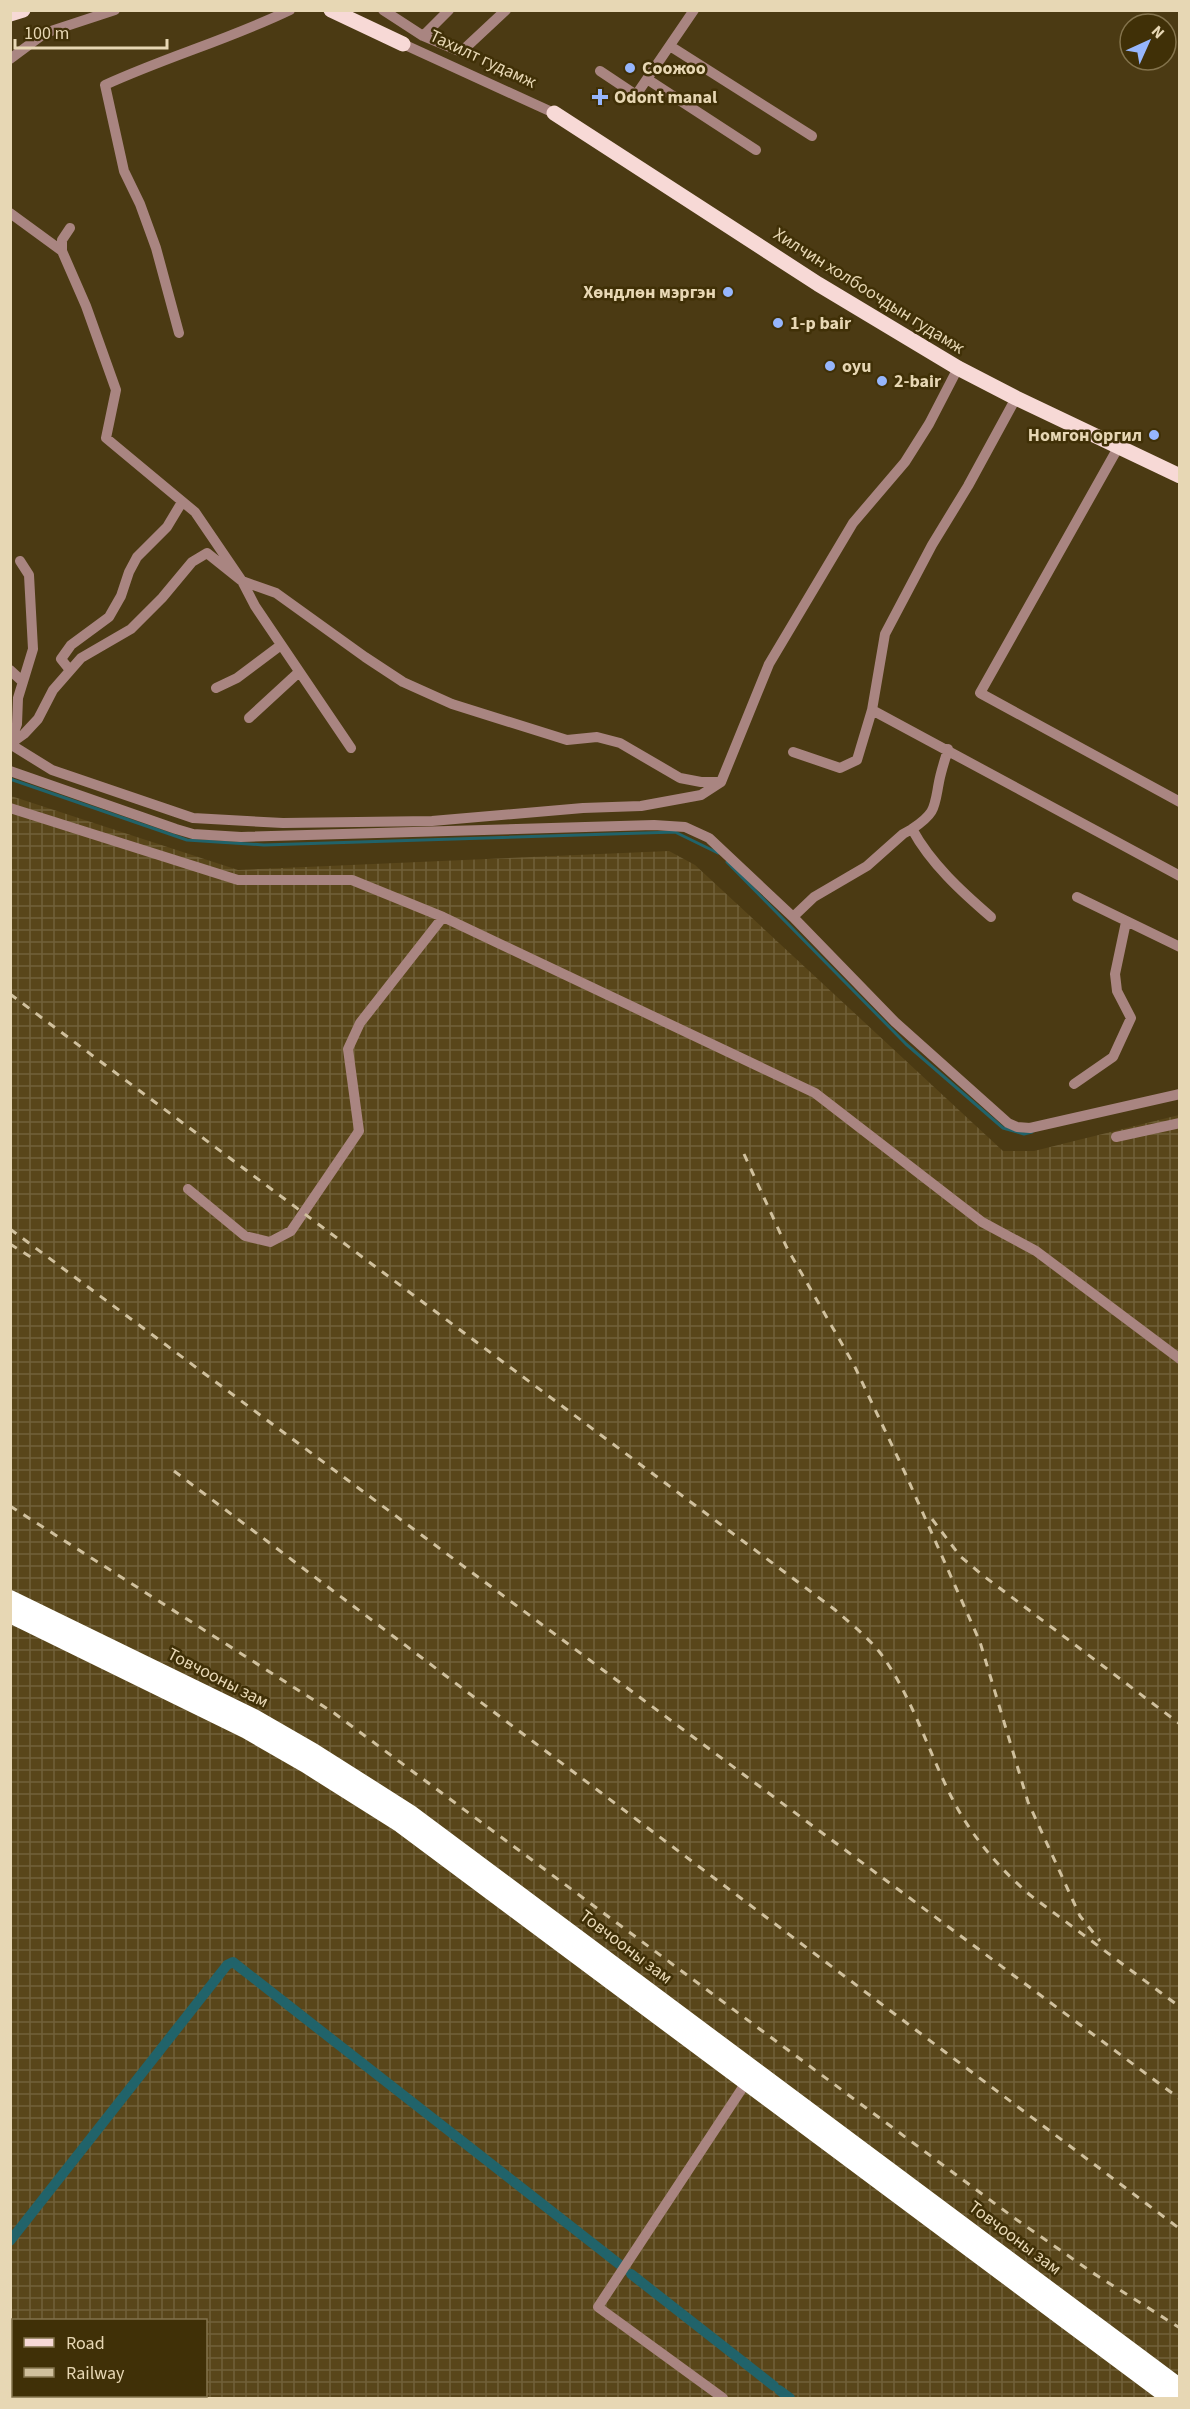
<svg xmlns="http://www.w3.org/2000/svg" width="1190" height="2409" viewBox="0 0 1190 2409" font-family="'Source Sans 3',sans-serif">
<style>
.industrial{fill:url(#industrial-grid);fill-rule:evenodd}
.lines{fill:none;stroke-linecap:round;stroke-linejoin:round}
.stream{stroke:#21636a;stroke-width:3}
.canal{stroke:#21636a;stroke-width:10}
.minor{stroke:#a98581;stroke-width:10}
.major{stroke:#f7d9d6;stroke-width:15}
.highway{stroke:#fff;stroke-width:18}
.rail{stroke:#d0c09d;stroke-width:3;stroke-dasharray:8 8;stroke-linecap:butt}
.poi-dot{fill:#96b6fd;stroke:#403007;stroke-width:2}
.labels{text-anchor:middle;dominant-baseline:central;stroke-width:5;stroke-linejoin:round;paint-order:stroke}
.street-label{font-size:18px;fill:#e7d7b4;stroke:#403007}
.poi-label{font-size:18px;font-weight:bold;fill:#e7d7b4;stroke:#403007;text-anchor:start}
</style>
<defs>
<pattern id="industrial-grid" width="8" height="8" patternUnits="userSpaceOnUse" patternTransform="scale(1.5)"><rect width="8" height="8" fill="#59461a"/><path d="M0 4h8M4 0v8" fill="none" stroke="#716039"/></pattern>
</defs>
<rect width="100%" height="100%" fill="#4b3a13"/>
<path class="industrial" d="M11,796L238,870L669,851L695,865L1003,1151H1034L1179,1115V2398H11ZM14,2320H206V2396H14Z"/>
<g class="lines">
<path class="stream" d="M10,779L187,840L264,845L675,832L718,853
M727,862L906,1044L1003,1128L1024,1134L1032,1132"/>
<path class="canal" d="M10,2241L227,1965L233,1962L619,2264
M631,2274L774,2386
M779,2390L790,2398"/>
<path class="minor" d="M383,10L423,36L461,52L506,10
M423,36L449,10
M403,44L554,113
M670,46L812,136
M10,59L45,33L115,10
M600,71L636,95L694,10
M647,79L756,150
M10,213L62,251L86,306L116,390L106,438L195,512L242,581L276,593L365,657L403,682L452,704L567,740L597,737L620,743L680,778L701,782H721L769,664L853,523L905,462L929,424L958,368
M62,251V240L70,228
M179,333L156,248L140,204L124,171L105,85C166,57 230,39 290,10
M1119,446L980,693L1180,802
M69,669L61,659L71,645L109,617L121,596L129,572L137,557L167,527L182,502
M10,670L23,682
M216,688L237,678L281,645
M872,710L1180,876
M249,718L299,672
M10,743L17,724L18,698L33,649L29,575L20,561
M10,744L52,770L193,818L283,823L432,821L583,808L641,806L701,795L721,782
M10,744L24,734L38,719L53,690L81,658L131,629L162,598L192,562L207,553L242,581L255,606L351,748
M948,749C945,760 941,771 939,782C934,808 936,813 912,829C931,864 962,892 991,917
M793,752L840,768L857,760L872,710L885,634L932,545L968,486L1016,398
M10,771L176,829L193,834L241,837L654,825L685,827L709,838L793,917L895,1022L1008,1123L1017,1127L1030,1128L1180,1094
M10,808L238,880H352L443,917L815,1093L982,1222L1036,1251L1180,1359
M1077,897L1180,947
M793,917L814,897L867,866L903,834L912,829
M1074,1084L1113,1057L1131,1018L1117,991L1115,974L1126,922
M1116,1137L1180,1123
M188,1189L245,1236L270,1242L291,1231L359,1131L348,1049L360,1023L443,917
M723,2398L598,2307L747,2081"/>
<path class="major" d="M331,10L403,44
M10,14L23,10
M554,113L818,284L958,368L1016,398L1180,476"/>
<path class="highway" d="M10,1599L254,1718L313,1752L409,1813L1180,2388
M10,1614L247,1730L306,1764L401,1824L1171,2398"/>
<path class="rail" d="M10,994L834,1609C850,1623 868,1637 881,1654C913,1698 929,1754 954,1802C973,1838 1000,1869 1030,1895L1180,2007
M744,1154L787,1248L854,1365L906,1475L980,1642L1028,1802L1080,1916L1100,1941
M10,1229L1180,2099
M10,1244L37,1261
M174,1471L1180,2229
M10,1506L334,1713L1017,2220L1093,2273L1180,2328
M932,1519L960,1556L981,1574L1180,1724"/>
</g>
<g class="poi-dot">
<circle cx="630" cy="68" r="6"/>
<path d="M597 88h6v6h6v6h-6v6h-6v-6h-6v-6h6z"/>
<circle cx="728" cy="292" r="6"/>
<circle cx="778" cy="323" r="6"/>
<circle cx="830" cy="366" r="6"/>
<circle cx="882" cy="381" r="6"/>
<circle cx="1154" cy="435" r="6"/>
</g>
<g class="labels">
<g class="street-label">
<text transform="translate(483 59) rotate(25)">Тахилт гудамж</text>
<text transform="translate(869 291) rotate(32)">Хилчин холбоочдын гудамж</text>
<text transform="translate(218 1678) rotate(27)">Товчооны зам</text>
<text transform="translate(626 1947) rotate(37)">Товчооны зам</text>
<text transform="translate(1015 2238) rotate(37)">Товчооны зам</text>
</g>
<g class="poi-label">
<text x="642" y="68">Соожоо</text>
<text x="614" y="97">Odont manal</text>
<text x="716" y="292" text-anchor="end">Хөндлөн мэргэн</text>
<text x="790" y="323">1-p bair</text>
<text x="842" y="366">oyu</text>
<text x="894" y="381">2-bair</text>
<text x="1142" y="435" text-anchor="end">Номгон оргил</text>
</g>
</g>
<rect width="1190" height="2409" fill="none" stroke="#e7d7b4" stroke-width="24"/>
<rect x="12" y="2319" width="195" height="78" fill="#403007" stroke="#83734c" stroke-width="1.5"/>
<rect x="24" y="2338" width="30" height="9" fill="#f7d9d6" stroke="#83734c" stroke-width="1.5"/>
<text x="66" y="2349" font-size="18" fill="#e7d7b4">Road</text>
<rect x="24" y="2368" width="30" height="9" fill="#d0c09d" stroke="#83734c" stroke-width="1.5"/>
<text x="66" y="2379" font-size="18" fill="#e7d7b4">Railway</text>
<g transform="translate(1148 42) rotate(45)"><circle r="28" fill="#403007" stroke="#83734c" stroke-width="1.5"/>
<path d="M0-4.5L10 22L0 15L-10 22Z" fill="#96b6fd"/>
<text y="-9" font-size="16" font-weight="bold" text-anchor="middle" fill="#e7d7b4">N</text>
</g>
<path d="M15 39v9h152v-9" fill="none" stroke="#e7d7b4" stroke-width="3"/>
<text x="24" y="39" font-size="18" fill="#e7d7b4" stroke="#403007" stroke-width="4.5" paint-order="stroke">100 m</text>
</svg>
